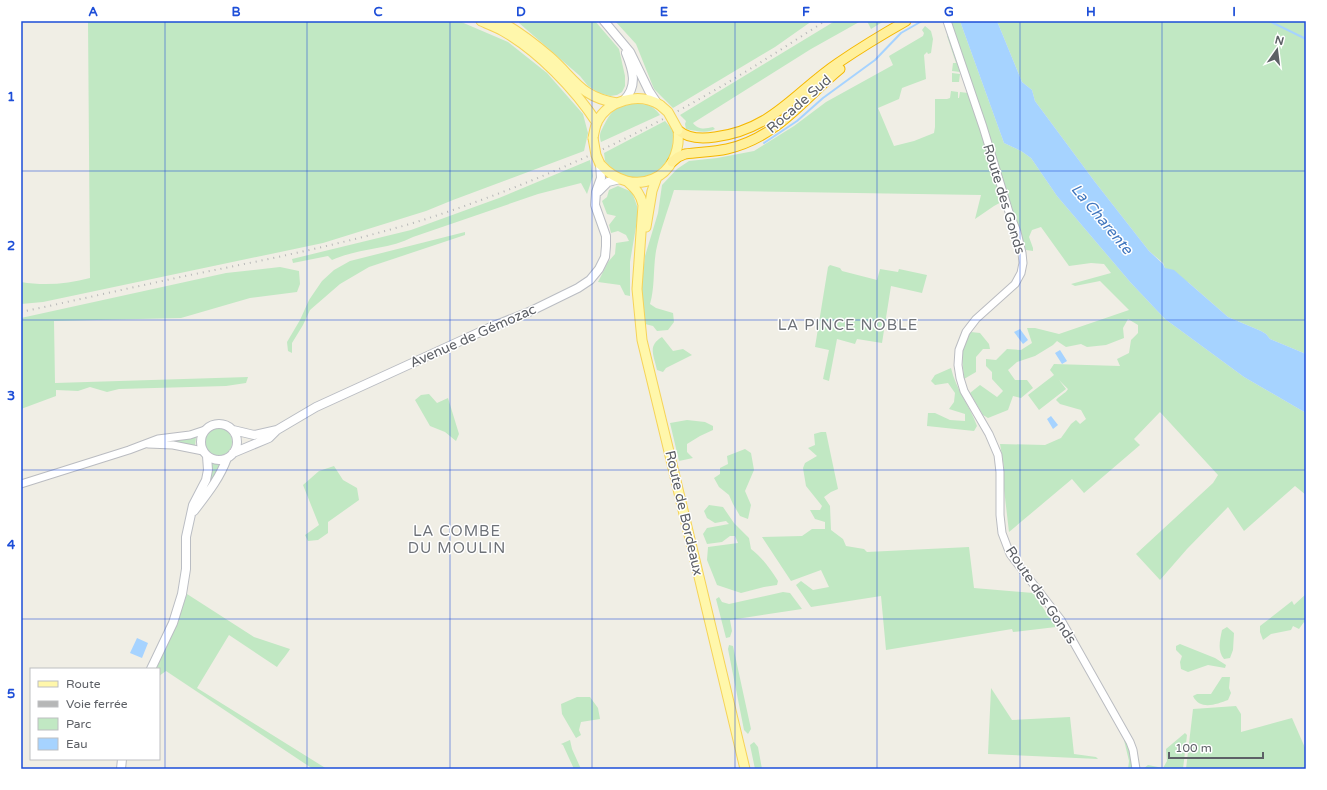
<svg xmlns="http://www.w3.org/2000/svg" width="1327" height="790" viewBox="0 0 1327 790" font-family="'Varela Round',sans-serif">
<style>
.green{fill:#c1e8c3}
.water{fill:#a6d3ff}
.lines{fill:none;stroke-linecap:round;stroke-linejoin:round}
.stream{stroke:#a6d3ff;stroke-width:2}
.tertiary-casing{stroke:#babcc1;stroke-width:9}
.secondary-casing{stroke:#babdc3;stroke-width:10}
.primary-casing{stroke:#f6d358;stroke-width:11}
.trunk-casing{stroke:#f5b700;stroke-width:11}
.tertiary{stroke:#fff;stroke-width:7}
.secondary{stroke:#fff;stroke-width:8}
.primary{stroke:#fff7ab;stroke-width:9}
.trunk{stroke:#fff09c;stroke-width:9}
.rail{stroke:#b6b7b7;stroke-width:2;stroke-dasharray:1 5;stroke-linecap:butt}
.primary-bridge-casing{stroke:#f6d358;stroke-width:11;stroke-linecap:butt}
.primary-bridge{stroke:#fff7ab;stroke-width:9}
.grid{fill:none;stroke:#1d4ed8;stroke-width:1;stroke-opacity:0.55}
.labels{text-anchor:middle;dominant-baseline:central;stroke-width:3;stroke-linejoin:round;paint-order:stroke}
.street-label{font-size:14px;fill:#5d6066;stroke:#fff}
.water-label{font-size:15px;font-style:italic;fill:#4076be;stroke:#fff}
.neighbourhood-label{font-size:15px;letter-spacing:1px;fill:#6e7278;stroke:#fff}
.neatline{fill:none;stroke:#1d4ed8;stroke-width:1.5}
.grid-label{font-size:13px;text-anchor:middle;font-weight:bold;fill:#1d4ed8}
</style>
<rect width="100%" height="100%" fill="#f0eee5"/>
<path class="green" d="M88,21H459L508,42L547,73L583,114L588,133L584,151L453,200L426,211L323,243L43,302L21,304V282C44,286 68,284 90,278Z
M519,21H595L619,49L625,76V86L622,92L617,95L610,96L599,93L588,86L580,76L519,23Z
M615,21H812L775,47L673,108L654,89L636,44Z
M835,21H861L811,49L693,123C698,130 705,129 713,127L715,129C707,134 696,131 686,129L685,124L686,121L680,115Z
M867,21H884L871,29Z
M947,21H960L1004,143L1021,151L1031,158L1057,196L1131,283L1165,319L1244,377L1306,413V495L1295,486L1244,531L1228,507L1187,549L1160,580L1136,554L1213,483L1218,475L1160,412L1134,439L1140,445L1084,493L1072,479L1009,532L1004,489V467L1000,444L1045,445L1061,438L1071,424L1076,420L1080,424L1086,419L1081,410L1060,404L1056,400C1060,395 1065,394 1068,389L1059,380L1066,389L1039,410L1028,395L1054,375L1050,370L1054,364L1120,366L1117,359L1129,353L1131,340L1138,333V325L1128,319L1123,328L1124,338L1106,345L1087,347L1081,344L1066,347L1057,341L1053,345L1035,356L1017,362L1008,370L1015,380H1027L1033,388L1021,398L1013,396L1008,410L988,418L983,415L970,393L980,385L997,397L1003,391L992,379V372L986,366V359L996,360L1007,349L1021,350L1032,343L1027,328H1035L1059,334L1129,310L1100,281L1075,286L1071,284L1111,273L1104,264L1091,263L1069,266L1041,227L1032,230L1029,237L1033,248V251L1026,250L1017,232L1005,200L994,206L975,219L981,195L674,190C668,210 660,231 656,251C653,269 655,287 650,304L656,308L673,313L674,322L668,330L657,331L653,326L645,324L641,291L645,256L658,213L662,185L677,169L689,161L717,158L754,151L794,126L826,102L893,65L889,56L923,36L924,33L922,30L925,26L931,31L933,39L931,53L928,54L927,52L924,55L926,79L902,88L899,99L878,108L894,146L914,141L934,133L935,127V99H947L950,98L951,91L958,92V98H959L960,92L968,93Z
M997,21H1306V354L1270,339L1266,334L1261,331L1228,317L1189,283L1165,268L1163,263L1149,251L1095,182L1035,101L1032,90L1022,82Z
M947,36H948L960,72L952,71L953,63H956Z
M952,73L960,74L959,82H952Z
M631,104C646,104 651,103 660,115L601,142C599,135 600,133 603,127C612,111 612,109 631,104Z
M665,121L673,130C673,138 673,147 671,155C668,161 662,167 657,171C639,183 618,177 605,161L604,153Z
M590,160L593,176L587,194L581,183L538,194L413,237C388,250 358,248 332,260L328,256L293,263L292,259L411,230L499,198Z
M618,186L632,192L637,206V221L630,262V296L625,295L620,285L598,282L608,262L615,254L616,243L629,241L626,235L618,231L611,233L609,225L616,216L607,214L602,201L607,197L609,190Z
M465,232V235L369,267L340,284L310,310L303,325L292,343V353L288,351L287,342L300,320L309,300L322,281L334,270L350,261Z
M830,265L840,268L842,271L877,280L880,269L898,272L899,269L927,275L922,293L891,286L882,343L857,339L855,344L837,339L829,381L823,379L829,350L815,347L828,267Z
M280,267L299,271L300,284L297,292L250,298L181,318L54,321L55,383L248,377L246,383L226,386L119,389L107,392L90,387L78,391L56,390V396L21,409V318L226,273Z
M971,332L980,333L989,344L990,349H983L976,357V372L964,379L962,356L964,343Z
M662,337L673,351L683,349L692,355L666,368L663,372L657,370C654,355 647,346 662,337Z
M951,368C956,390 970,406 977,426L974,431L927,426L928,413H935L950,420L965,421V414L949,409L954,402L955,393L948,383L935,385L931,381L935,375Z
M429,394L437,403L448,398L459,434L456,441L445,432L430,426L415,400L421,395Z
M687,420L705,422L713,426V430L700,436L687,444V452L693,458L679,461L670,423Z
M204 442a14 14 0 1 1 28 0a14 14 0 1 1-28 0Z
M821,432H826L838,489L831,492L824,497L830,506L831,530L843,539L846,546L864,549L867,552L969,547L974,588L1033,593L1056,627L1013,632L1012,629L886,650L881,596L811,607L796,585L801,581L813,590L829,587L821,570L791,581L762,537L802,536L812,529H825V522L815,519L810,510H820L822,506L806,486L803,468L805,463L817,456L808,448L815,445L814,434Z
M196,437L195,446L167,442V439Z
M745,449L751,453L754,470L745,491L751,505L748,519L740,516L733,504L729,495L719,487L714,478L720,474V468L728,464L727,456Z
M211,464H221L208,488H206Z
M334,466L343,480L357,488L359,500L328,522V533L318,540L308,541L305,535L319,525L303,485L319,471Z
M709,505L723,507L734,523L749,538L751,549C763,558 770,569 778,581L777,585L764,587L741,593L717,585L707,560L708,547L738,543L735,536H730L722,542L707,544L703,534L707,528L729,524L726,521L715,523L707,518L704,511Z
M783,592L790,593L802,609L730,620L732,631L730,637L726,638L716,599L719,597L722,602L729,604Z
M187,594L254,637L290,649C288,653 280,662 277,667L229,635L197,688L327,769H313L166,671L159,676V669H156L177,623Z
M1306,594V626L1304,622L1299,629L1293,626L1291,630L1271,634L1263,640L1260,632V626L1292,601L1294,605Z
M1227,627L1234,633L1233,650L1230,658L1224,659C1217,651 1220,640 1222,630Z
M1180,644L1215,658L1226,665L1225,668L1208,665L1188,672L1181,669L1180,662L1182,656L1176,650V646Z
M729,645L733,646L751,729L748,734L744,730L728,649Z
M1222,677H1230L1229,688L1231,693L1228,700C1217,704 1200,711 1193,696L1197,694H1211Z
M991,688L1012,720L1070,717L1074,754L1096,757L1098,759L988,754Z
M577,697H590L598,708L600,719L581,722L579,730L581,735L576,738L562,714L561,704Z
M1236,706L1241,714V732L1292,718L1306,750V769H1186L1193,709Z
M1185,733L1187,735L1183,769H1143L1148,765L1163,768L1167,761L1166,749Z
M1128,738L1136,769H1128L1129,761L1124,740Z
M570,740L572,749L581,769H574L563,745L561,744Z
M754,742L758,747L762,769H755L750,745Z"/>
<path class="water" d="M960,21H997L1022,82L1032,90L1035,101L1095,182L1149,251L1163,264L1165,268L1174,270L1228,317L1261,331L1266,334L1270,339L1306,354V413L1244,377L1165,319L1131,283L1057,196L1031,158L1021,151L1004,143Z
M1020,329L1028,340L1023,344L1014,332Z
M1060,350L1067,361L1062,364L1055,353Z
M1051,416L1058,425L1053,429L1047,419Z
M137,638L148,643L142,658L130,653Z"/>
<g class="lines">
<path class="stream" d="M1269,21L1306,39
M764,143L797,121L823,98L875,60L901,33L922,21"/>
<defs>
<path id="tertiary" d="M947,21L983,127L1009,212L1017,232L1022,253L1023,263L1021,273L1015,284L976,319L966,332L959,350L958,365L960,378L964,391L989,434L998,455L1000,472V515L1002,533L1010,554L1061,620L1130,742L1133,750L1136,769
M148,444L173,445L203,451
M21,484L129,450L158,439L190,435L205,430"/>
<path id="secondary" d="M604,21L630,52L649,91L657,103
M624,100C638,86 633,70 626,53
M598,192L608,182L620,179
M201 442a18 18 0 1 1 36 0a18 18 0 1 1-36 0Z
M233,430L254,435L277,430
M233,453L269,438L277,430L316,407L491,327L529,312L578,288L590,280L599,269L605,257L606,246V236L595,205L596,192L601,178L600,164
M194,511C207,494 220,478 227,458
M151,669L173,623L182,594L186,569V537L193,505L206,480L208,470L207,456
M121,769L122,759"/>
<path id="primary" d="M481,21C488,24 496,27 503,31C538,51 575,89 597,123
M500,21C518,31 534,43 550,57C575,79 580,97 617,103
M593,138C594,133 595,127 597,122C608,100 639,92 660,105
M600,164C633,201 683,178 678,130
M628,182C636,189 641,195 643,205L637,289L642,340L672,464L745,769
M646,227L652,191L657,177"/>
<path id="trunk" d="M678,130C688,139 702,139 715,137C772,130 795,92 838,63C860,48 883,34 906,21
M672,162L678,157L685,154C699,152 713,152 727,149C778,137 802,100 840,69"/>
</defs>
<use href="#tertiary" class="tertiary-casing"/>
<use href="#secondary" class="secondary-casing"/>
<use href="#primary" class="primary-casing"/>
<use href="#trunk" class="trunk-casing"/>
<use href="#tertiary" class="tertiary"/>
<use href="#secondary" class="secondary"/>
<use href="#primary" class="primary"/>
<use href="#trunk" class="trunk"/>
<path class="rail" d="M21,312C77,300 134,287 190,275C270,259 349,243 426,219C522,188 616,147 703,97C745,73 785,47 825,21"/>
<defs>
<path id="primary-bridge" d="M660,105L668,112L678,130
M593,138L596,155L600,164"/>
</defs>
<use href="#primary-bridge" class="primary-bridge-casing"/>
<use href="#primary-bridge" class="primary-bridge"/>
</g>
<path class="grid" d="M165,21V769M307,21V769M450,21V769M592,21V769M735,21V769M877,21V769M1020,21V769M1162,21V769M21,171H1306M21,320H1306M21,470H1306M21,619H1306"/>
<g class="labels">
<g class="street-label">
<text transform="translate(799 104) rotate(-41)">Rocade Sud</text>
<text transform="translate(1004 199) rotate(73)">Route des Gonds</text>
<text transform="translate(473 336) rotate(-24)">Avenue de Gémozac</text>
<text transform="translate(684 513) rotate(77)">Route de Bordeaux</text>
<text transform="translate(1041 595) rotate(56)">Route des Gonds</text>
</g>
<g class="water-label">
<text transform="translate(1102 219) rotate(50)">La Charente</text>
</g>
<g class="neighbourhood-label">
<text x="848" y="325">LA PINCE NOBLE</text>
<text x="457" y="531">LA COMBE<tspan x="457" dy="17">DU MOULIN</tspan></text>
</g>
</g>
<rect width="1327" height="790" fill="none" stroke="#ffffff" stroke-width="44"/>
<rect x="30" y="668" width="130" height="92" fill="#ffffff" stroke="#bebfc2"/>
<rect x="38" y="681" width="20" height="6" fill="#fff7ab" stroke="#bebfc2"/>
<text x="66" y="688" font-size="12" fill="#5d6066">Route</text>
<rect x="38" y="701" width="20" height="6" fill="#b6b7b7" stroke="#bebfc2"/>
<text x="66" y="708" font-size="12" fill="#5d6066">Voie ferrée</text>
<rect x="38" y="718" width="20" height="12" fill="#c1e8c3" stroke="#bebfc2"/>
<text x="66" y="728" font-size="12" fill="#5d6066">Parc</text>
<rect x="38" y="738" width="20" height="12" fill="#a6d3ff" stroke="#bebfc2"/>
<text x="66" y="748" font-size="12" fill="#5d6066">Eau</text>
<g transform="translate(1277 50) rotate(14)" stroke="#ffffff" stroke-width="3" paint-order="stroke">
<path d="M0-3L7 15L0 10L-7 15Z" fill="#5d6066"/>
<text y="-6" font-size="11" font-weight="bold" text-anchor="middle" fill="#5d6066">N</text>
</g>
<path d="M1169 752v6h94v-6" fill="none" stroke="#5d6066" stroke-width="2"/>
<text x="1175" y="752" font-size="12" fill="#5d6066" stroke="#ffffff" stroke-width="3" paint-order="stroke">100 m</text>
<rect x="22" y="22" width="1283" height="746" class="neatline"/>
<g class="grid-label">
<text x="93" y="16">A</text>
<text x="236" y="16">B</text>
<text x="378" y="16">C</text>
<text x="521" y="16">D</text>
<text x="664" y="16">E</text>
<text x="806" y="16">F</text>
<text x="949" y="16">G</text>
<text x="1091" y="16">H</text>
<text x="1234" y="16">I</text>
<text x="11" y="101">1</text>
<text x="11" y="250">2</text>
<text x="11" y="400">3</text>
<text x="11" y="549">4</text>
<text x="11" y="698">5</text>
</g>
</svg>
